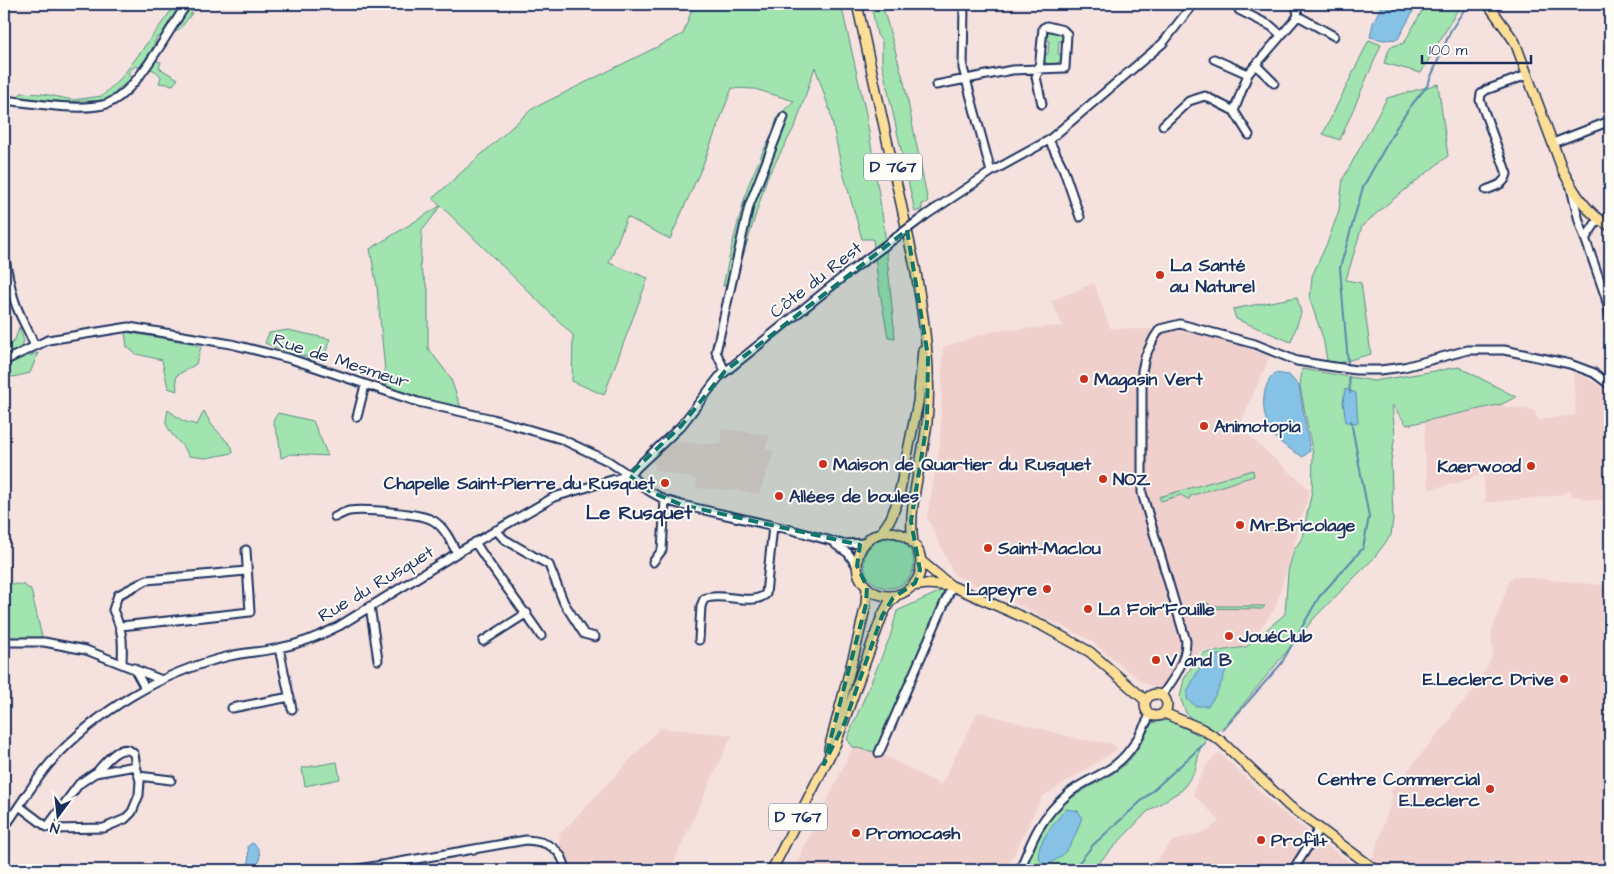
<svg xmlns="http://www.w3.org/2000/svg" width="1614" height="874" viewBox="0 0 1614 874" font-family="'Architects Daughter',sans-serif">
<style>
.built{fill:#efd0cc}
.green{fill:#a1e4af;stroke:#5e8a86}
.water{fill:#86c2e6;stroke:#5b87b0}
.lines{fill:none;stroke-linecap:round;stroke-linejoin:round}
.stream{stroke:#5b87b0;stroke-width:2}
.minor-casing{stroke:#1b2f5e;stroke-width:11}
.major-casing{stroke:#1b2f5e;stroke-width:12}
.minor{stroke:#fdfcf7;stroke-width:7}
.major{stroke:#fcde96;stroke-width:9}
.minor-bridge-casing{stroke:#1b2f5e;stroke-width:11;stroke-linecap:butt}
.minor-bridge{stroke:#fdfcf7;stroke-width:7}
.marked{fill:#0f766e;fill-opacity:0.2;stroke:#0f766e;stroke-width:4;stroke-dasharray:10 6;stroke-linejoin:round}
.poi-dot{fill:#c8321e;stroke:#fdfcf7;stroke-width:2}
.labels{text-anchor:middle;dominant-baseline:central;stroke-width:4;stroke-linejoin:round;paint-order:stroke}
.shield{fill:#fdfcf7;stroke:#5f6c8c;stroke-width:1}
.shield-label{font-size:16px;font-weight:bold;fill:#1b2f5e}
.poi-label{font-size:18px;font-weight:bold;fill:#1b2f5e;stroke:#fdfcf7;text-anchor:start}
.street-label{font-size:18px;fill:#1b2f5e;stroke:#fdfcf7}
.quarter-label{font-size:20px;font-weight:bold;fill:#1b2f5e;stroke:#fdfcf7}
</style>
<rect width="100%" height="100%" fill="#f5e2de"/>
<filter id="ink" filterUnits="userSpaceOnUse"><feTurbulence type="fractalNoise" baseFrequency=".02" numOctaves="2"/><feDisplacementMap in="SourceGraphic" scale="10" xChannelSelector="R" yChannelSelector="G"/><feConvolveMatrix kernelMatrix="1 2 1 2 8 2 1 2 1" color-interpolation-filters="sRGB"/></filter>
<g filter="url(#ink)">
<path class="built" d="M1094,283L1110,328L1192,331L1270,356L1239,427L1310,490L1275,609L1246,647L1200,651L1166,693L1142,682L1090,640L1015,603L954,575L927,517L940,444L943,347L994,331L1063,326L1051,301Z
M1573,372L1594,382L1610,392V499L1589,500L1577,496H1572L1570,491L1560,495L1484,503L1486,498L1484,491V476L1481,475L1458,483L1429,489L1424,450L1425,421L1501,404L1507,407L1534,410L1538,420L1576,415Z
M721,429L769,435L766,449L774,452L759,494L737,490L697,488L696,479L655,470V465L651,461L671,441L698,444H722Z
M1514,576L1610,586V852L1593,870H1391L1385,865L1380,870H1363L1374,855L1393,795L1390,792L1451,718V713L1465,701L1474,690L1490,661L1493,652L1491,634L1510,579Z
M978,712L1079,739L1110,743L1118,749L1042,797L1006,870H793L853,747L879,753L941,785Z
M660,728L732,735L670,870H563L559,835Z
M1219,752L1277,808L1360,870H1148L1173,841L1210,830L1219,820L1194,795L1195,787L1208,763Z"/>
<path class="green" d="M176,4H189L192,13C180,29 178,35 157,37L148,59L161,62L159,68L178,79L173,85L159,83L161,77C155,67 146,69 135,66L128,73L131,79L118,89L114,95L106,100L66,102L19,97L21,93L43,94L73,100L102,96L122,77Z
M694,4H841L866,114L884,226L895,338L888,337L878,282L873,239H862L841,165L830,111L815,67L796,124L767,178L734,285L723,286L732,245L748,186L764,149L770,139L778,116L794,101L755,89L732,88L702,167L670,239L627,217L609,263L648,278L604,395L572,381L573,335L441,206L422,231L420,267L428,289V348L450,377L463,413L387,392L377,287L370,249L440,206L433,198L532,109L683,34Z
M871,4H882L904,82L928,202L922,204V209L915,212L882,64V41L877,35Z
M1426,4H1461L1421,73L1384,63L1390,47L1404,43Z
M1053,30L1060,32L1064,41H1059L1058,54L1063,55L1062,59L1055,65L1046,63L1044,60L1042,54H1048L1049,40L1043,39L1046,34Z
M1369,40L1381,45L1340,140L1323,134Z
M1438,84L1448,156L1391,201L1362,226L1346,280L1361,283L1371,354L1328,366L1323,338L1310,300L1312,276L1328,241L1339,210L1343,179L1387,98Z
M1297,297L1301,313L1291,342L1236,319L1233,309Z
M19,327L24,341L21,347L28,356L38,353L30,373L13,377L4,375V347C15,345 16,337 19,327Z
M288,330L330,339L323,361L287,352L265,343L269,333Z
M125,332L191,343L201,347L196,364L176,376L177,391L168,388L162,360L136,354L127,347Z
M1459,367L1516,397L1502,404L1407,425L1392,405L1395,434L1391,462L1393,519L1391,535L1374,558L1316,616L1226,725L1216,731L1192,719L1186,713L1180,697L1184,679L1194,663L1204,653L1246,647L1285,614L1288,571L1294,550L1302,538L1312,491L1313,455L1300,386L1302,369L1374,381Z
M168,410L183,421L197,425L204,411L211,424L232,447L233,453L206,458L189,456C184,445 168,434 166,422C166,419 167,414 168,410Z
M278,413L313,421L328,456L291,454L281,458L279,440L273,421Z
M1253,470L1254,476L1190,496V498L1188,499L1181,495L1161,501L1159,497Z
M864 563a25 25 0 1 1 50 0a25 25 0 1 1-50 0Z
M4,583L24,585L31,590L42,637L4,638Z
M952,586L879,753L853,747L847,739L890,637L897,611Z
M1208,603L1210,606H1265L1262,609L1189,608Z
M1168,720L1207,739L1200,749L1195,771L1182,790L1147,812L1092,870H1026C1036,840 1051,810 1079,793C1093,784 1109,778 1122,767C1136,756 1144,738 1152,723Z
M337,762L340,779L305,786L302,768Z"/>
<path class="water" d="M1382,4H1417L1398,39L1384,40L1370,37L1373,23Z
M1275,373L1289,375L1299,386L1310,451L1303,457C1294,451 1281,445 1274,436C1261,420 1259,387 1275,373Z
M1345,389L1356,393L1358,423L1346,422L1343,402Z
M1216,655H1225L1228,660C1225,677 1218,693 1208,706H1195L1187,699V692L1201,665Z
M1066,809L1078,811L1082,817C1074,839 1069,857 1045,865C1043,863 1040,861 1039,858C1034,846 1058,818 1066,809Z
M252,843C262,847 262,864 254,870L249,867L248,846Z"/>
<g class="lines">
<path class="stream" d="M1348,363L1340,268L1363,187L1396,128L1410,107L1427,86L1451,30L1468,4
M1349,377L1350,393
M1223,730L1281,664L1319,597L1363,548L1369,517L1351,421
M1073,870L1093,845L1205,743"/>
<defs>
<path id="minor" d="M964,4L963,68L991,172
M1239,10L1271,26L1281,35
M1298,16L1334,36
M1214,59L1248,74
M1256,65L1274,83
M936,85L1012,70L1065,68L1067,34L1063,30L1047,26L1043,28L1039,70L1036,77L1042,104
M4,100C34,103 73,111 103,105C136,97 168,30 187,4
M1163,125L1189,101L1205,96L1234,111
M1249,135L1234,111L1248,74L1298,16L1296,4
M1049,140L1063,168L1080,217
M1553,143L1610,121
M1571,188L1579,221L1605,295L1610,315
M1486,190C1496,186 1504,185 1507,174L1480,100L1481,94L1486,90L1527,75
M926,215L991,172L1049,140L1163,43L1193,4
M1585,239L1599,218
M4,256C8,271 10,288 15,302C20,318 29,330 34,345
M4,361L48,340L129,327L231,344L291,359L418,402L493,419L561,439L608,461L629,475L649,491L665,500L682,505L792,530L842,544L865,543
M725,371L716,352L749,206L784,117
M357,417L365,385
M335,517C339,515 344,512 349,511C364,509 422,513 434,521C445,528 451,542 457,553
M496,530L504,539L549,565L564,603L584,634L595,637
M475,542C495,575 520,604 541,636
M836,545L848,553L857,566
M653,562L662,550L665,500
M370,606L378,660
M121,626L250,612L246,550
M699,640L701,606L704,599C721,591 751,607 766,594L773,526
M483,641L527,613
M4,642H44L86,650L162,680
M279,648L292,709
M122,663C123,641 123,631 113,610L118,595L147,580L246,571
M134,668L145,688
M1162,695C1174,679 1186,662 1186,641L1142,493V371L1145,357L1154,338L1160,329L1180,324L1255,344L1297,361L1328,366L1356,370H1380L1404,367L1468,350H1504L1570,364L1594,373L1610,385
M232,708L290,697
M879,753L952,586
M96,773C104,763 122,740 134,754L136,766
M139,776L171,780
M19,806L47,827L54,829L104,828L125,819L132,812L139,795L140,781L136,766L95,773L79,784L47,827
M4,828C19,807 33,783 50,763C97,711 161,672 230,656C246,652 263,652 279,648C300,644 320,636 339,626L457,553L554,497L629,475L681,426L719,377L849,272L875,253
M353,870L526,840C547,841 562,848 566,870
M1020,870C1033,837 1040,818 1069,793C1082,782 1101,776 1115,765C1132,752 1141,733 1150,715
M1293,870L1319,829"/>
<path id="major" d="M857,4L915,267C924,319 932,370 927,422C923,461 907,506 913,543
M1488,4L1515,42L1563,171C1574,192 1588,215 1610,226
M857 564a32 32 0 1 1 64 0a32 32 0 1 1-64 0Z
M881,533L891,518L898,500L918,402L923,350
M921,561L950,585
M912,586L927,584L952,586L1043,626L1090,652L1145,700
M1145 705a11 11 0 1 1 22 0a11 11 0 1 1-22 0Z
M1164,713L1202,729L1221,741L1289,806L1376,870
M829,749L857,643L866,604L867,587
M772,870L836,743L882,616L889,603L897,595
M1606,870L1610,866"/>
</defs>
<use href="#minor" class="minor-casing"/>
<use href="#major" class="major-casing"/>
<use href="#minor" class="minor"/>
<use href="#major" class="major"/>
<defs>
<path id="minor-bridge" d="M875,253L926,215"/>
</defs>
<use href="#minor-bridge" class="minor-bridge-casing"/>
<use href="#minor-bridge" class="minor-bridge"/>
</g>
</g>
<path class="marked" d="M907,230L928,356L927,423L911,521L920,570L915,583L893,598L882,616L845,722L824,764L866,604L867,587L857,566L860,545L682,505L649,491L629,475L681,426L725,371Z"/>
<g class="poi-dot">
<circle cx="1160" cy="275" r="5"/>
<circle cx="1084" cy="379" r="5"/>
<circle cx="1204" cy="426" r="5"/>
<circle cx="823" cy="464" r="5"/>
<circle cx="1531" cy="466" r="5"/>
<circle cx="1103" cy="479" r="5"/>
<circle cx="665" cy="483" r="5"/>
<circle cx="779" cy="496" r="5"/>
<circle cx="1240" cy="525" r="5"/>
<circle cx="988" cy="548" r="5"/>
<circle cx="1047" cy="589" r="5"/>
<circle cx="1088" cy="609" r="5"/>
<circle cx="1229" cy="636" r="5"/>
<circle cx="1156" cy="660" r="5"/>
<circle cx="1564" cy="679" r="5"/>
<circle cx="1490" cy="789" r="5"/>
<circle cx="856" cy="833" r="5"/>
<circle cx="1261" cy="840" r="5"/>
</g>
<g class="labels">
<g class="shield">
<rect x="864" y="153.5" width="58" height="27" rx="4"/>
<rect x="769" y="803.5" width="58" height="27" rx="4"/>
</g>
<g class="shield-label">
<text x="893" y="167">D 767</text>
<text x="798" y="817">D 767</text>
</g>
<g class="poi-label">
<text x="1170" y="265">La Santé<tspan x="1170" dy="21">au Naturel</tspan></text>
<text x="1094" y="379">Magasin Vert</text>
<text x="1214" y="426">Animotopia</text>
<text x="833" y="464">Maison de Quartier du Rusquet</text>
<text x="1521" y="466" text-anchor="end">Kaerwood</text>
<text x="1113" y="479">NOZ</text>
<text x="655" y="483" text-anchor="end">Chapelle Saint-Pierre du Rusquet</text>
<text x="789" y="496">Allées de boules</text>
<text x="1250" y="525">Mr.Bricolage</text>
<text x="998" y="548">Saint-Maclou</text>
<text x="1037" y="589" text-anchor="end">Lapeyre</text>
<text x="1098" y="609">La Foir'Fouille</text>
<text x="1239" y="636">JouéClub</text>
<text x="1166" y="660">V and B</text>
<text x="1554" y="679" text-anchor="end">E.Leclerc Drive</text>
<text x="1480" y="779" text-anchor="end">Centre Commercial<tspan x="1480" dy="21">E.Leclerc</tspan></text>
<text x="866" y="833">Promocash</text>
<text x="1271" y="840">Profil+</text>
</g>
<g class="street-label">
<text transform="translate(816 280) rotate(-38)">Côte du Rest</text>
<text transform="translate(341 361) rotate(18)">Rue de Mesmeur</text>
<text transform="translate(376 584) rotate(-31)">Rue du Rusquet</text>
</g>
<g class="quarter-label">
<text x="639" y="513">Le Rusquet</text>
</g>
</g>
<rect width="1614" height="874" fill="none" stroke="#fdfcf7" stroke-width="20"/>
<rect x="10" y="10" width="1594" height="854" fill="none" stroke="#1b2f5e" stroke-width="2" filter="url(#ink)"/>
<g transform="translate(58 816) rotate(195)" stroke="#fdfcf7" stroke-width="4" paint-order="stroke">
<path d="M0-4L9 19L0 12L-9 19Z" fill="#1b2f5e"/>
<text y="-8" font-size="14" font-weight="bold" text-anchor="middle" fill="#1b2f5e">N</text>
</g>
<path d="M1422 55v8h109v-8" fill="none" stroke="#1b2f5e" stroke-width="2.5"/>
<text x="1429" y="55" font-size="15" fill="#1b2f5e" stroke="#fdfcf7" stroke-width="4" paint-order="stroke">100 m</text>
</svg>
